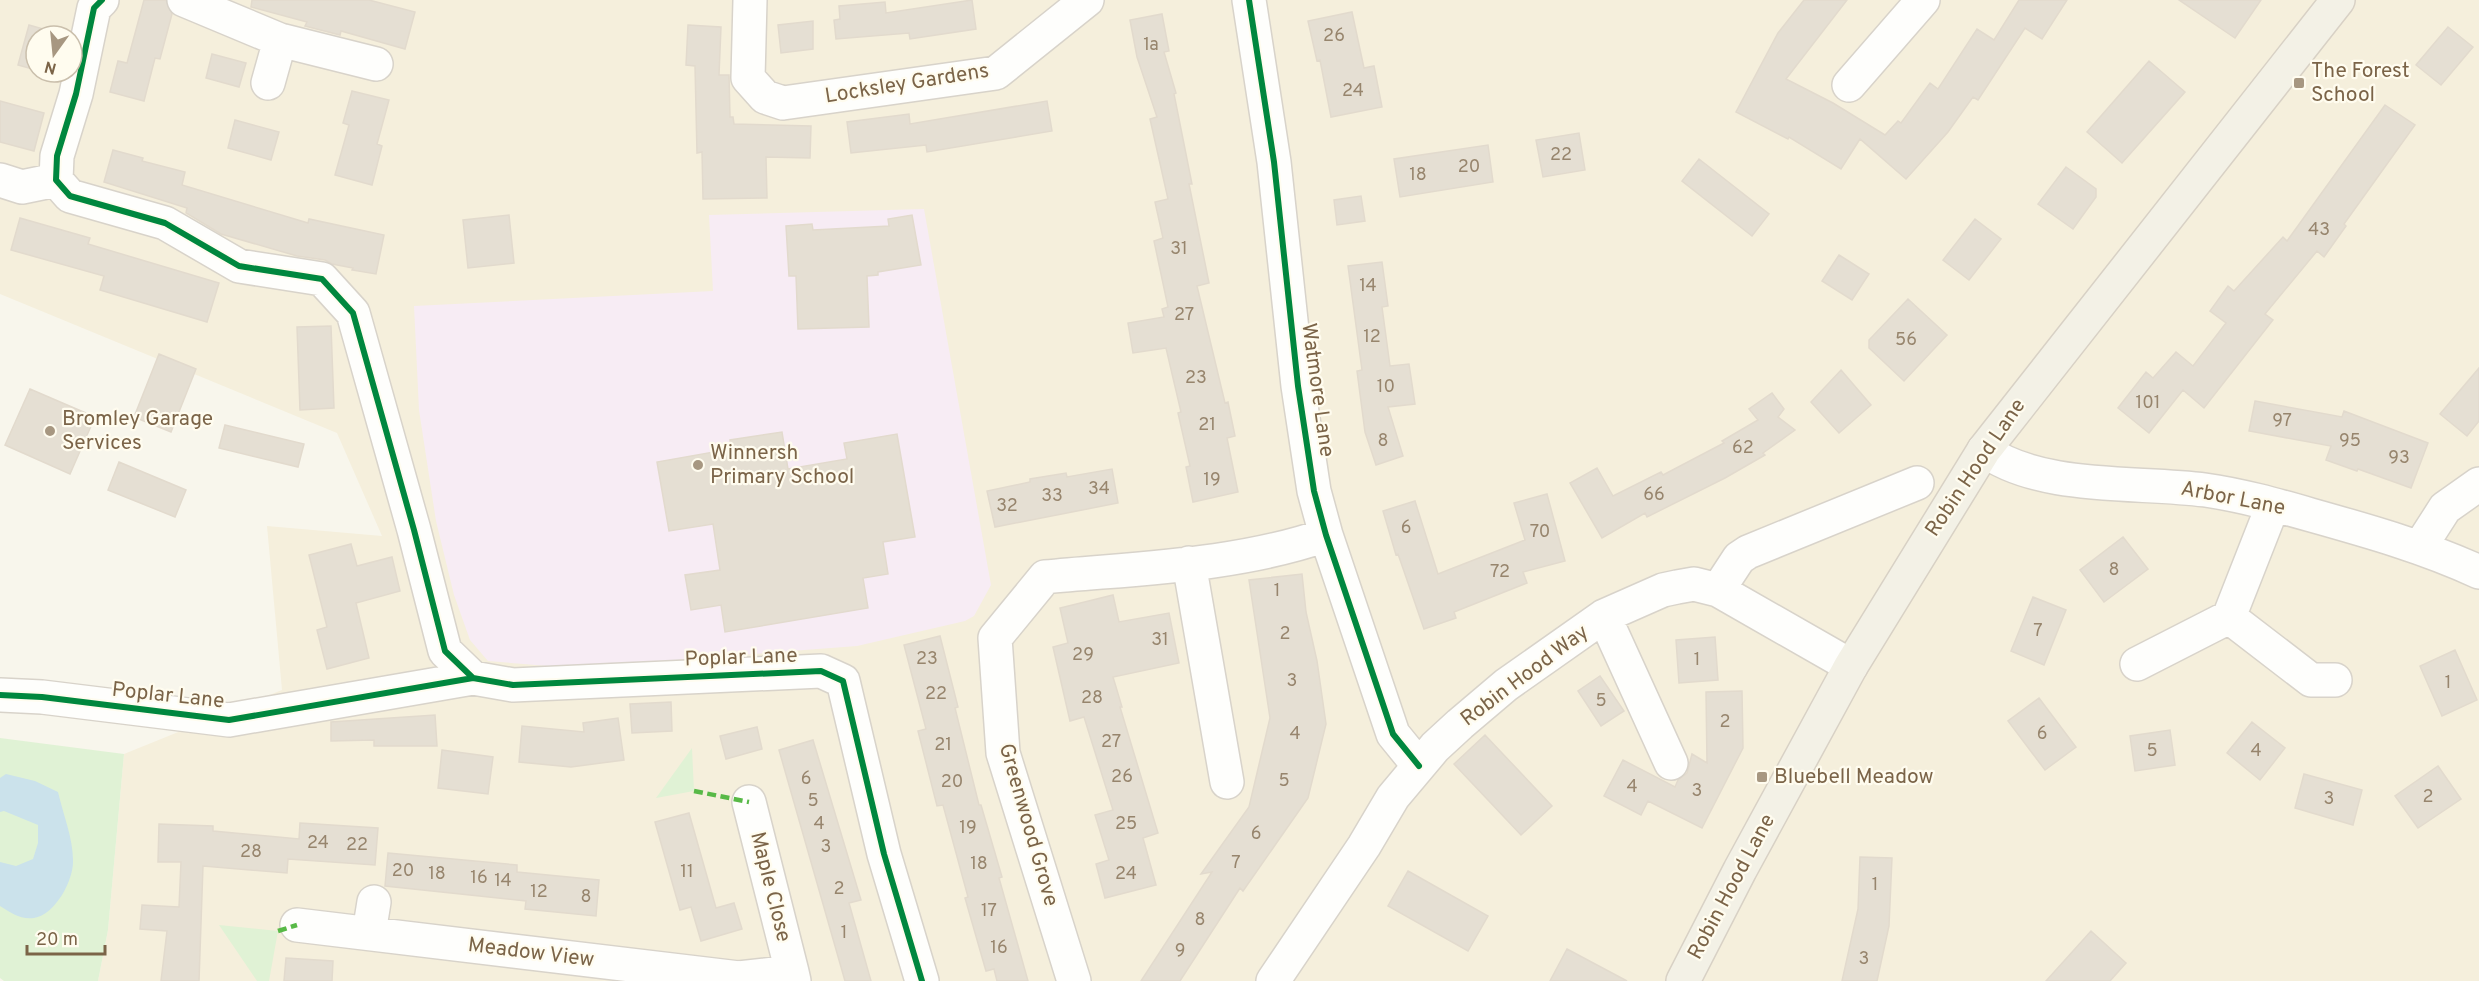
<svg xmlns="http://www.w3.org/2000/svg" width="2479" height="981" viewBox="0 0 2479 981" font-family="Overpass,sans-serif">
<style>
.residential{fill:#f5efdc;fill-rule:evenodd}
.education{fill:#f7ecf4}
.green{fill:#e0f2d5}
.water{fill:#cbe2eb}
.building{fill:#e5dfd3;stroke:#e2dacd;stroke-width:1.5}
.lines{fill:none;stroke-linecap:round;stroke-linejoin:round}
.minor-casing{stroke:#d8d3ca;stroke-width:36}
.major-casing{stroke:#d8d1c5;stroke-width:36}
.minor{stroke:#fefefc;stroke-width:33}
.major{stroke:#f3f1e6;stroke-width:33}
.quiet{stroke:#58b947;stroke-width:4.5;stroke-dasharray:9 4.5;stroke-linecap:butt}
.cycleway-casing{stroke:#fffcef;stroke-width:10}
.cycleway{stroke:#00873e;stroke-width:6}
.poi-dot{fill:#a79781;stroke:#fffcef;stroke-width:2}
.labels{text-anchor:middle;dominant-baseline:central;stroke-width:4.5;stroke-linejoin:round;paint-order:stroke}
.number-label{font-size:18px;fill:#97856d}
.poi-label{font-size:21px;fill:#7b6448;stroke:#fffcef;text-anchor:start}
.street-label{font-size:21px;fill:#7b6448;stroke:#fffcef}
</style>
<rect width="100%" height="100%" fill="#f8f6ec"/>
<path class="residential" d="M0,0H2479V981H98L108,930L124,754L282,690L267,526L382,536L337,433L0,294ZM36,36H72V72H36Z"/>
<path class="education" d="M924,209L991,585L974,616L965,621L857,646L572,668L488,661L470,640L454,595L436,521L419,410L414,306L713,291L709,215Z"/>
<path class="green" d="M0,738L124,754L108,930L98,981H4L0,978Z
M692,748L694,791L656,798Z
M219,925L278,931L269,981H257Z"/>
<path class="water" d="M6,774L35,781L58,792C63,814 73,838 73,860C74,880 55,915 34,918C21,920 11,913 0,906V862L16,866L33,859L38,843V825L4,811L0,812V778Z"/>
<path class="building" d="M144,0H166L172,14L160,59L155,58L144,101L110,92L118,61L127,63Z
M252,0H369L415,12L405,49L341,31L340,35L305,26L307,22L251,7Z
M972,0L976,29L910,39L909,33L836,39L834,20L840,19L839,6L885,2L886,13Z
M1804,0H1847L1786,79L1833,103L1885,135L1898,121L1901,123L1930,83L1938,89L1977,29L1994,40L2019,0H2067L2042,39L2025,28L1978,100L1973,97L1948,132L1906,179L1860,139L1841,169L1789,137L1788,139L1736,112L1778,33Z
M2179,0H2261L2235,38Z
M1352,12L1364,68L1374,66L1382,107L1331,117L1320,60L1317,61L1308,21Z
M1162,14L1169,51L1164,52L1176,93L1174,94L1192,184H1189L1209,283L1197,286L1225,403L1228,402L1235,436L1227,438L1238,492L1193,502L1186,467L1190,466L1178,413L1181,412L1166,348L1133,353L1128,323L1164,317L1162,309L1168,307L1154,241L1163,238L1155,202L1168,199L1150,119L1157,117L1137,57L1130,20Z
M813,21V49L781,53L778,25Z
M29,25L61,34V36H36V70L18,65Z
M688,25L721,27L719,75H729L730,117H733L734,124L811,126L810,158L766,157L767,198L703,199L702,152L697,153L695,66L686,65Z
M2448,27L2473,47L2441,85L2416,65Z
M212,54L246,63L239,87L206,78Z
M2149,61L2185,92L2122,163L2087,132Z
M352,91L389,100L377,144L382,146L372,185L335,175L349,125L343,123Z
M0,101L44,113L34,151L0,142Z
M1047,101L1052,131L927,152L926,145L851,153L847,122L909,114L910,124Z
M2385,105L2415,125L2344,224L2346,226L2324,257L2317,251L2265,314L2273,320L2204,408L2183,390L2149,433L2118,408L2146,372L2153,378L2176,352L2193,366L2226,323L2210,311L2228,286L2234,291L2283,237L2287,241Z
M235,120L279,132L271,160L228,148Z
M1579,133L1585,170L1543,177L1536,140Z
M1488,145L1493,182L1400,197L1394,159Z
M113,150L143,158L142,161L185,172L182,185L308,223L309,219L384,235L376,274L352,270L353,268L332,264L325,260L297,256L221,234L186,213L187,208L104,182Z
M1699,159L1769,214L1752,236L1682,181Z
M2066,167L2096,189V197L2073,229L2038,204Z
M1361,196L1365,221L1337,225L1334,200Z
M509,215L514,263L468,268L463,220Z
M912,215L921,265L878,272V275L867,276L869,327L798,329L796,276H789L786,226L812,224L813,230L889,226L888,219Z
M20,218L90,238L88,244L219,283L207,322L100,290L104,276L11,250Z
M1975,219L2001,239L1969,280L1943,260Z
M1839,255L1869,274L1852,300L1822,281Z
M1382,262L1388,306L1382,307L1390,366L1409,364L1415,404L1388,407L1403,456L1376,465L1365,432L1357,371L1362,370L1348,266Z
M1908,299L1947,335L1904,381L1869,348V340Z
M331,326L334,408L300,410L297,327Z
M159,354L196,369L171,432L134,417Z
M2479,368V421L2467,436L2440,414Z
M1841,370L1871,405L1839,433L1811,402Z
M30,389L95,417L70,474L5,445Z
M1772,393L1784,409L1778,417L1795,430L1763,453L1765,455L1725,478L1647,517L1645,513L1602,538L1570,483L1597,468L1613,496L1661,472L1663,475L1724,443L1722,441L1758,420L1749,409Z
M2255,401L2342,417L2344,411L2428,443L2411,488L2358,469L2357,471L2326,460L2331,446L2249,431Z
M225,425L304,444L298,467L219,448Z
M782,432L788,469L847,459L844,443L897,434L915,537L883,542L888,574L863,578L868,608L725,632L721,605L691,610L685,575L720,570L713,524L669,531L657,462L731,449L730,440Z
M119,462L186,490L175,517L108,490Z
M1112,469L1118,503L995,527L987,491L1030,482V479L1066,473L1067,477Z
M1547,494L1565,561L1523,572L1527,583L1454,612L1456,618L1424,629L1398,554L1396,555L1383,511L1415,501L1438,574L1525,540L1514,503Z
M2123,537L2148,569L2104,602L2080,570Z
M351,544L357,566L392,557L400,591L356,603L369,658L327,669L317,630L327,627L309,555Z
M1302,574L1306,612L1317,661L1326,724L1308,798L1243,891L1240,888L1180,981H1141L1212,872L1201,874L1249,807L1270,718L1249,580Z
M1113,595L1119,622L1169,613L1179,663L1113,677L1122,707H1120L1158,833L1143,838L1156,885L1105,898L1096,864L1109,860L1095,815L1113,810L1084,717L1070,721L1053,647L1068,643L1060,608Z
M2033,597L2066,610L2044,665L2011,651Z
M940,636L958,707L955,708L979,805H981L1002,877L999,878L1028,981H997L994,969L986,971L965,898L968,897L943,805L937,806L918,731L926,729L904,645Z
M1715,637L1718,680L1679,683L1676,640Z
M2455,650L2477,700L2442,716L2420,666Z
M1600,676L1624,711L1601,726L1578,691Z
M1742,691L1743,748L1702,828L1648,801L1641,815L1604,796L1623,760L1675,787L1678,780L1687,773L1692,754L1707,763L1706,692Z
M2039,698L2076,747L2045,770L2008,721Z
M671,702L672,731L632,733L630,704Z
M435,715L437,746H374V740L331,741V722Z
M618,718L624,760L571,767L519,762L522,726L584,732L583,723Z
M2252,722L2285,748L2260,780L2227,753Z
M757,727L762,749L726,759L720,736Z
M2170,730L2175,765L2135,771L2130,736Z
M1485,735L1552,806L1521,835L1454,764Z
M813,740L861,900L849,903L871,981H845L779,750Z
M442,750L493,757L488,794L438,788Z
M2438,766L2461,799L2418,828L2395,796Z
M2304,774L2362,790L2353,825L2295,808Z
M689,813L716,908L734,903L742,929L701,941L691,907L680,910L655,822Z
M300,823L378,828L375,865L288,859L287,873L203,866L199,981H161L167,931L140,929L142,905L179,907L181,862H158L159,824L213,826V831L299,839Z
M388,853L517,865V872L599,880L596,916L525,909L526,901L385,886Z
M1860,857L1892,858L1889,926L1877,981H1842L1858,909Z
M1408,871L1488,916L1468,951L1388,906Z
M2091,931L2126,963L2110,981H2046Z
M1567,949L1627,981H1550Z
M286,958L333,961L332,981H284Z"/>
<g class="lines">
<defs>
<path id="minor" d="M102,0L94,8L76,94L57,156L56,180L70,196L165,223L239,266L322,279L353,313L414,530L445,651L473,678
M184,0L280,40L376,64
M750,0L748,78L765,97L783,103L996,73L1087,0
M1249,0L1274,162L1298,386L1314,491L1326,535L1393,734L1419,766
M268,83L280,40
M1849,85L1923,0
M0,180L22,187L56,180
M1984,450C2041,491 2137,481 2205,490C2241,495 2276,505 2311,515C2368,531 2425,547 2479,572
M2420,547L2445,508L2479,484
M1189,563L1227,782
M1718,590L1739,558L1748,552L1917,483
M1604,616L1671,763
M2229,617L2311,680H2335
M2137,664L2229,617L2273,505
M0,695L42,697L229,720L473,678L513,685L821,671L843,681L884,854L922,981
M749,802L792,972
M297,925L739,978L792,972L794,981
M369,933L374,902
M1074,981L1003,753L995,638L1045,577C1138,568 1237,566 1326,535
M1273,981L1364,846L1393,797L1435,747L1460,724L1506,685L1604,616L1663,590L1677,587L1694,584L1718,590L1851,666"/>
<path id="major" d="M1683,981L1740,870L1851,666L1984,450L2338,0"/>
</defs>
<use href="#minor" class="minor-casing"/>
<use href="#major" class="major-casing"/>
<use href="#minor" class="minor"/>
<use href="#major" class="major"/>
<path class="quiet" d="M694,791L749,802
M278,931L297,925"/>
<defs>
<path id="cycleway" d="M102,0L94,8L76,94L57,156L56,180L70,196L165,223L239,266L322,279L353,313L414,530L445,651L473,678
M1249,0L1274,162L1298,386L1314,491L1326,535L1393,734L1419,766
M0,695L42,697L229,720L473,678L513,685L821,671L843,681L884,854L922,981"/>
</defs>
<use href="#cycleway" class="cycleway-casing"/>
<use href="#cycleway" class="cycleway"/>
</g>
<g class="poi-dot">
<rect x="2293" y="77" width="12" height="12" rx="3"/>
<circle cx="50" cy="431" r="6"/>
<circle cx="698" cy="465" r="6"/>
<rect x="1756" y="771" width="12" height="12" rx="3"/>
</g>
<g class="labels">
<g class="number-label">
<text x="1334" y="36">26</text>
<text x="1151" y="45">1a</text>
<text x="1353" y="91">24</text>
<text x="1561" y="155">22</text>
<text x="1469" y="167">20</text>
<text x="1418" y="175">18</text>
<text x="2319" y="230">43</text>
<text x="1179" y="249">31</text>
<text x="1368" y="286">14</text>
<text x="1184" y="315">27</text>
<text x="1372" y="337">12</text>
<text x="1906" y="340">56</text>
<text x="1196" y="378">23</text>
<text x="1386" y="387">10</text>
<text x="2148" y="403">101</text>
<text x="2282" y="421">97</text>
<text x="1207" y="425">21</text>
<text x="1383" y="441">8</text>
<text x="2350" y="441">95</text>
<text x="1743" y="448">62</text>
<text x="2399" y="458">93</text>
<text x="1212" y="480">19</text>
<text x="1099" y="489">34</text>
<text x="1654" y="495">66</text>
<text x="1052" y="496">33</text>
<text x="1007" y="506">32</text>
<text x="1406" y="528">6</text>
<text x="1540" y="532">70</text>
<text x="2114" y="570">8</text>
<text x="1500" y="572">72</text>
<text x="1277" y="591">1</text>
<text x="2038" y="631">7</text>
<text x="1285" y="634">2</text>
<text x="1160" y="640">31</text>
<text x="1083" y="655">29</text>
<text x="927" y="659">23</text>
<text x="1697" y="660">1</text>
<text x="1292" y="681">3</text>
<text x="2448" y="683">1</text>
<text x="936" y="694">22</text>
<text x="1092" y="698">28</text>
<text x="1601" y="701">5</text>
<text x="1725" y="722">2</text>
<text x="1295" y="734">4</text>
<text x="2042" y="734">6</text>
<text x="1111" y="742">27</text>
<text x="943" y="745">21</text>
<text x="2152" y="751">5</text>
<text x="2256" y="751">4</text>
<text x="1122" y="777">26</text>
<text x="806" y="779">6</text>
<text x="1284" y="781">5</text>
<text x="952" y="782">20</text>
<text x="1632" y="787">4</text>
<text x="1697" y="791">3</text>
<text x="2428" y="797">2</text>
<text x="2329" y="799">3</text>
<text x="813" y="801">5</text>
<text x="819" y="824">4</text>
<text x="1126" y="824">25</text>
<text x="968" y="828">19</text>
<text x="1256" y="834">6</text>
<text x="318" y="843">24</text>
<text x="357" y="845">22</text>
<text x="826" y="847">3</text>
<text x="251" y="852">28</text>
<text x="1236" y="863">7</text>
<text x="979" y="864">18</text>
<text x="403" y="871">20</text>
<text x="687" y="872">11</text>
<text x="437" y="874">18</text>
<text x="1126" y="874">24</text>
<text x="479" y="878">16</text>
<text x="503" y="881">14</text>
<text x="1875" y="885">1</text>
<text x="839" y="889">2</text>
<text x="539" y="892">12</text>
<text x="586" y="897">8</text>
<text x="989" y="911">17</text>
<text x="1200" y="920">8</text>
<text x="844" y="933">1</text>
<text x="999" y="948">16</text>
<text x="1180" y="951">9</text>
<text x="1864" y="959">3</text>
</g>
<g class="poi-label">
<text x="2311" y="71">The Forest<tspan x="2311" dy="24">School</tspan></text>
<text x="62" y="419">Bromley Garage<tspan x="62" dy="24">Services</tspan></text>
<text x="710" y="453">Winnersh<tspan x="710" dy="24">Primary School</tspan></text>
<text x="1774" y="777">Bluebell Meadow</text>
</g>
<g class="street-label">
<text transform="translate(907 84) rotate(-9)">Locksley Gardens</text>
<text transform="translate(1317 390) rotate(82)">Watmore Lane</text>
<text transform="translate(1976 468) rotate(-56)">Robin Hood Lane</text>
<text transform="translate(2233 499) rotate(11)">Arbor Lane</text>
<text transform="translate(741 658) rotate(-2)">Poplar Lane</text>
<text transform="translate(1525 676) rotate(-37)">Robin Hood Way</text>
<text transform="translate(168 696) rotate(6)">Poplar Lane</text>
<text transform="translate(1028 825) rotate(74)">Greenwood Grove</text>
<text transform="translate(770 887) rotate(76)">Maple Close</text>
<text transform="translate(1732 887) rotate(-62)">Robin Hood Lane</text>
<text transform="translate(531 953) rotate(7)">Meadow View</text>
</g>
</g>
<g transform="translate(54 54) rotate(195)"><circle r="28" fill="#fffcef" stroke="#cabfac" stroke-width="1.5"/>
<path d="M0-4.5L10 22L0 15L-10 22Z" fill="#a79781"/>
<text y="-9" font-size="16" font-weight="bold" text-anchor="middle" fill="#7b6448">N</text>
</g>
<path d="M27 945v9h78v-9" fill="none" stroke="#7b6448" stroke-width="3"/>
<text x="36" y="945" font-size="18" fill="#7b6448" stroke="#fffcef" stroke-width="4.5" paint-order="stroke">20 m</text>
</svg>
